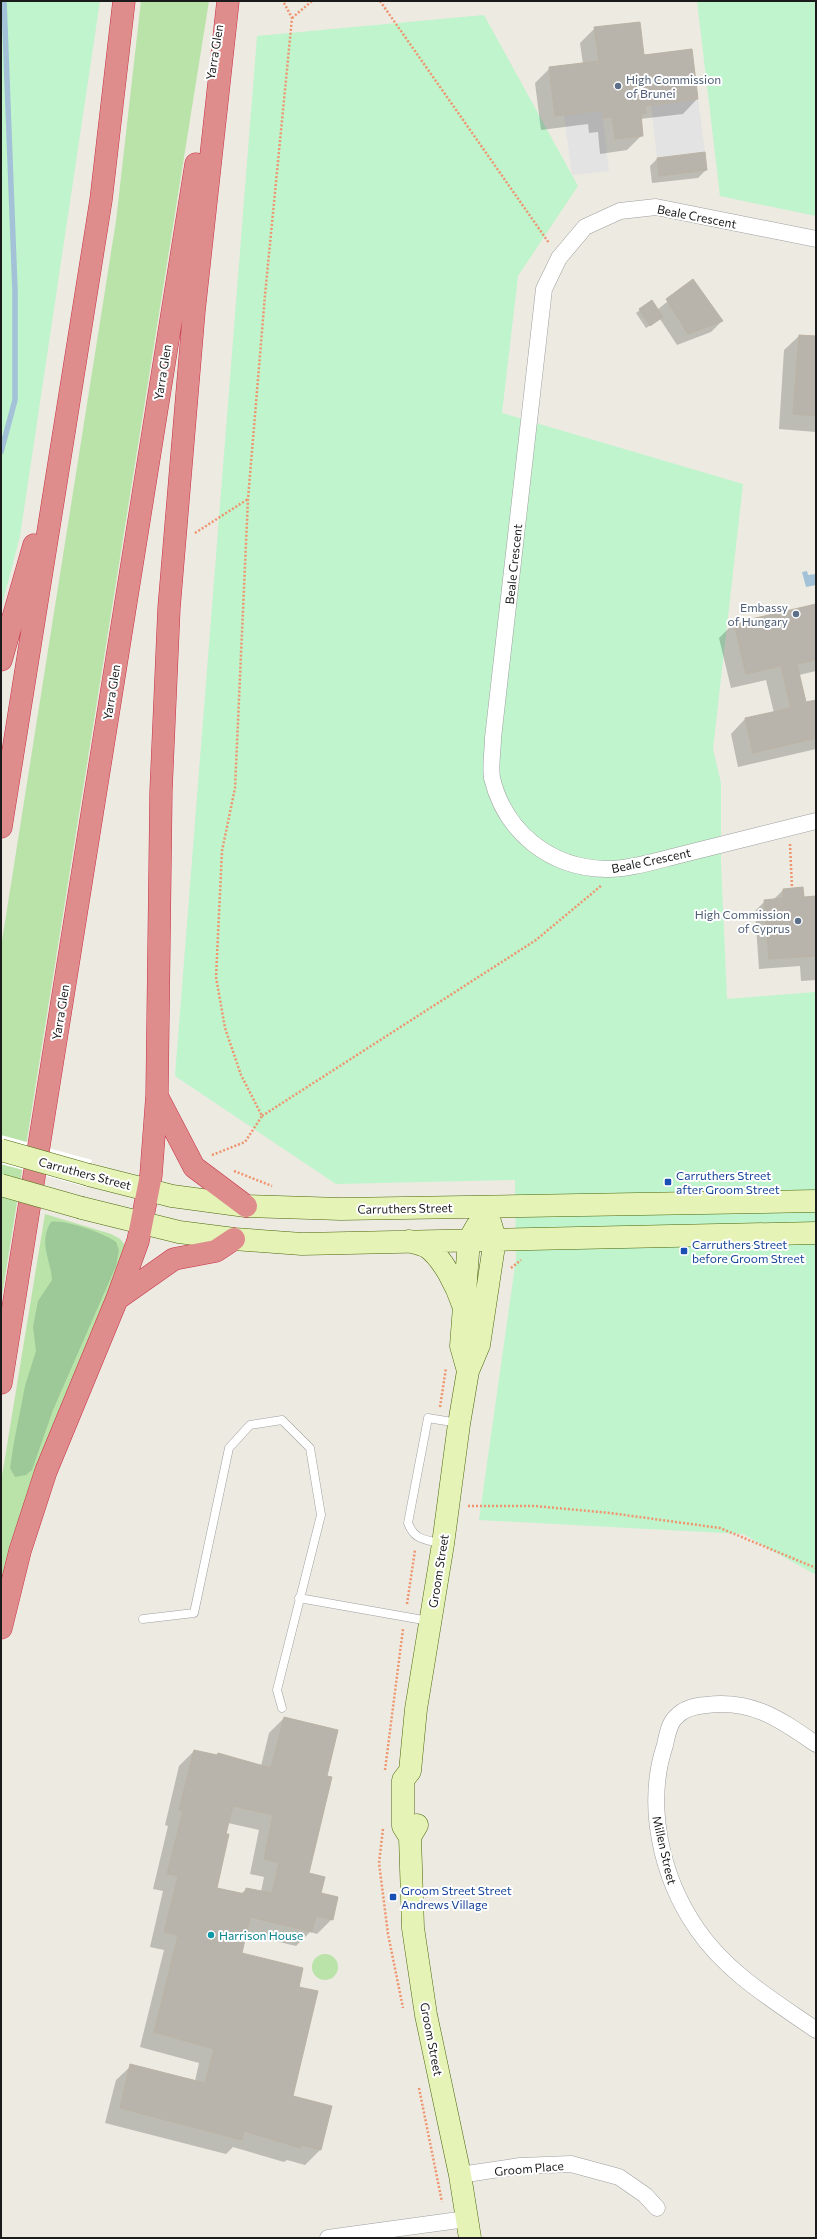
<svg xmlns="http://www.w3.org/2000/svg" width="817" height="2239" viewBox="0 0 817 2239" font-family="Commissioner,sans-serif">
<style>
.grass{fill:#bae3a9}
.forest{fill:#9dc898}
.park{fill:#bff4cd}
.parking{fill:#e3e3e3}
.water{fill:#a3c1d7}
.pier{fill:#fff}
.shadow{fill:#0003;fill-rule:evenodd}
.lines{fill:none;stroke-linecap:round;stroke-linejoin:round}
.stream{stroke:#a3c1d7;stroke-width:5.5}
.building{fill:#b8b3ab;stroke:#bcb3a4;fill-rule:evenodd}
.lane-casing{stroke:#9f9f9f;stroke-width:9}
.street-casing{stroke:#9f9f9f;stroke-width:17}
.secondary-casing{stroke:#4c670c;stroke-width:23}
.highway-casing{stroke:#c82f46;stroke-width:23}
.path{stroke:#ef946e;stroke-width:2.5;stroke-dasharray:2 2;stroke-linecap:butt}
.lane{stroke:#fff;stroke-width:8}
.street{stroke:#fff;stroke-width:16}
.secondary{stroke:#e5f4b6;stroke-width:22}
.highway{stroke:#df8d8c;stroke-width:22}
.secondary-bridge-casing{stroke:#4c670c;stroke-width:23;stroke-linecap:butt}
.secondary-bridge{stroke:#e5f4b6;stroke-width:22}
.service-dot{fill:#5c6f8a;stroke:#fff;stroke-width:1.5}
.transit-dot{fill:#1a4fb4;stroke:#fff;stroke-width:1.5}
.culture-dot{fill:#0f9aa8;stroke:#fff;stroke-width:1.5}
.labels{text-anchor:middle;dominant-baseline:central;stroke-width:4;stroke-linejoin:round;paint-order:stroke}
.street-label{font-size:12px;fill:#1b1b1b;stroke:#fff}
.service-label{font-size:12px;fill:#4e5e75;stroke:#fff;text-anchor:end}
.transit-label{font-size:12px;fill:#164399;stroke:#fff;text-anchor:start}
.culture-label{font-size:12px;fill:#0d838f;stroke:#fff;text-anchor:start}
</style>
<rect width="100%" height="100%" fill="#eceae1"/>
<path class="grass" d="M141,1H209L1,1302V947L116,221Z
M45,1214L111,1234L120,1239L125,1245L1,1591V1482Z
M312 1967a13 13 0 1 1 26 0a13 13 0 1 1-26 0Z"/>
<path class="forest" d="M51,1222C64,1219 106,1234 116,1242L119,1250L116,1266L53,1410L32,1470L26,1475L15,1477L10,1468L14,1442L25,1386L36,1351L33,1327L38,1301L52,1280C51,1260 38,1243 51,1222Z"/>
<path class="park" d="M1,1H100L20,536L1,609Z
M697,1H816V216L720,196Z
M484,15L578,186L518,276L502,413L743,484L713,749L721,783V863L727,999L816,992V1575L743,1534L479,1520L516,1259L515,1180L336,1184L175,1076L257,36Z"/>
<path class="parking" d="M698,99L705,152L657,158L651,105Z
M602,110L609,171L572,175L564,115Z"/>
<path class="water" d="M807,571L808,575L816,574V585L806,587L802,572Z"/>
<path class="pier" d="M1,1135L92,1160L86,1187L1,1164Z"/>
<path class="shadow" d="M595,28L643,56L697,99L683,114L640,119L642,135L627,150L600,154L598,132L589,133L588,124L541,130L535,83L550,68L583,64L580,43Z
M657,159L706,170L698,178L652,183L650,166Z
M693,281L722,321L711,332L677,345L660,319L646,328L636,313L640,310H657Z
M799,336L816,337V432L779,429L784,350Z
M816,605V671L799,675L805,704L816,701V749L738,767L731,734L745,719L774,713L766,680L731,688L719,638L734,623Z
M802,888L803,898L816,897V980L801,981L800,966L759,969L755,911L765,901L773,900L783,890Z
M284,1718L325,1777L308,1874L320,1894L332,1919L317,1934L310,1932L296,1946L245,1934L240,1954L298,1987L291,2097L331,2107L320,2150L305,2165L287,2160L284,2162L233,2147L226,2154L105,2123L116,2080L131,2066L195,2081L199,2063L140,2047L164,1950L150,1947L163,1891L153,1889L168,1826L165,1825L179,1766L194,1751L216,1756L218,1754L261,1766L269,1733ZM228,1823L259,1830L250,1874L264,1877L261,1892L246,1889L241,1894L216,1889Z"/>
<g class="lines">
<path class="stream" d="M1,452L15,400V291L4,1"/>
</g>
<path class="building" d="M640,22L644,55L692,49L698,99L645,106L646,113L641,114L643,136L615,139L612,117L603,118L602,110L555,116L549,67L599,61L594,27Z
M705,152L707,170L659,176L657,158Z
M693,279L723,321L688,334L666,299Z
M652,300L663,317L650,326L639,309Z
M799,335L816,336V416L793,414Z
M816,604V660L797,664L806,702L816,700V738L753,753L745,718L791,708L781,666L746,674L734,623Z
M803,887L804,897L816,896V956L769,959L764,900L783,898V889Z
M284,1717L338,1730L327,1776L332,1777L309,1873L325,1877L321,1893L338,1897L333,1920L316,1916L312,1932L250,1917L242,1953L303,1968L299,1987L318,1991L293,2096L332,2106L321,2150L301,2145L300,2148L244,2131L242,2140L120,2108L130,2064L205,2083L214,2049L154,2032L178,1935L164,1932L178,1876L167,1874L183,1811L179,1810L194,1750L217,1755L218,1753L271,1768ZM233,1806L273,1815L264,1859L279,1863L272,1893L246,1888L245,1894L217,1888L229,1834H226Z"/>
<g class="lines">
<defs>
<path id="lane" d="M443,1544C425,1539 415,1541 408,1523L428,1418L458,1423
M299,1598L429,1621
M143,1619L194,1613L229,1448L250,1425L282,1420L310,1448L321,1515L277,1690L282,1708"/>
<path id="street" d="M816,239L656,207L620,211L585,227L559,258L544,289L493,738C493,750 490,766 492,778C505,832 550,868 606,869C627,870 659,860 680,855C725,844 771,832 816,821
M816,1744C780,1719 752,1699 706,1705C695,1706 684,1708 676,1717C669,1723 667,1736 665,1745C645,1805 661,1877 697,1929C727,1973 773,2000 816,2030
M460,2175L520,2166L571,2164L619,2177L645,2195L657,2208
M328,2238L466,2219"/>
<path id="secondary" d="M89,1175L172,1196L246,1206L341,1209L816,1201
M82,1208L179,1232L234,1239L302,1244L816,1233
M409,1241C415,1243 422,1244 427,1247C443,1258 457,1287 463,1305
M468,1371L461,1346L469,1240L477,1226
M417,1825L410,1837L413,1928L426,2015L460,2175L470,2238
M410,1837L403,1826V1780L410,1771L416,1709L443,1544L459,1424L468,1371L479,1345L495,1239L486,1208"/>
<path id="highway" d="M1,660L34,545
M1,827L101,200L124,1
M157,1096L194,1167L246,1206
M117,1299L174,1259L216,1251L234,1239
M1,1383L196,164
M1,1628L20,1551L46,1471L117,1299L138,1241L151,1175L157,1095L161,791L169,608L194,311L228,1"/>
</defs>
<use href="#lane" class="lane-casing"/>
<use href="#street" class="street-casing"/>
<use href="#secondary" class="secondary-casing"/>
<use href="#highway" class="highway-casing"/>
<path class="path" d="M380,1L549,243
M292,18L312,1
M195,533L248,499
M790,844L792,888
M262,1116L536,940L602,885
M212,1155L245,1142L262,1116L241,1075L225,1028L216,977L222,851L235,788L248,499L265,295L292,18L283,1
M234,1171L272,1186
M511,1268L521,1260
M440,1407L446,1368
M468,1506H535L610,1513L720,1528L816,1568
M407,1604L415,1550
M385,1770L403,1629
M383,1829L379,1863L388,1934L403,2008
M419,2088L442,2202"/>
<use href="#lane" class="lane"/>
<use href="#street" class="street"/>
<use href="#secondary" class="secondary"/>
<use href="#highway" class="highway"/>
<defs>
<path id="secondary-bridge" d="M1,1150L89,1175
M1,1185L82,1208"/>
</defs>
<use href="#secondary-bridge" class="secondary-bridge-casing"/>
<use href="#secondary-bridge" class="secondary-bridge"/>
</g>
<g class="service-dot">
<circle cx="618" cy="86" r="4"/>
<circle cx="796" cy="614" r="4"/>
<circle cx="798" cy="921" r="4"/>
</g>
<g class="transit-dot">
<rect x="664" y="1178" width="8" height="8" rx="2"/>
<rect x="680" y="1247" width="8" height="8" rx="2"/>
<rect x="389" y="1893" width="8" height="8" rx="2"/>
</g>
<circle class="culture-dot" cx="211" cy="1935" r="4"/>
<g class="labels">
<g class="street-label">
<text transform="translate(214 52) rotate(-81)">Yarra Glen</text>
<text transform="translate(697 216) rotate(11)">Beale Crescent</text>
<text transform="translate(162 372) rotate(-81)">Yarra Glen</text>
<text transform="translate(513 564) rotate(-84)">Beale Crescent</text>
<text transform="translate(111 692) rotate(-81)">Yarra Glen</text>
<text transform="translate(651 860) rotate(-12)">Beale Crescent</text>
<text transform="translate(60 1012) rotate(-81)">Yarra Glen</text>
<text transform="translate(85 1173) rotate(15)">Carruthers Street</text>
<text transform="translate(405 1208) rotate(-1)">Carruthers Street</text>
<text transform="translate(438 1571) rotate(-81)">Groom Street</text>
<text transform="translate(665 1850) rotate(77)">Millen Street</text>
<text transform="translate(432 2039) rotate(79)">Groom Street</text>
<text transform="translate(529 2168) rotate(-5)">Groom Place</text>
</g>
<g class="service-label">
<text x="626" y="79" text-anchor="start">High Commission<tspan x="626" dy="14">of Brunei</tspan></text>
<text x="788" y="607">Embassy<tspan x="788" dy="14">of Hungary</tspan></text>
<text x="790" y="914">High Commission<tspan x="790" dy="14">of Cyprus</tspan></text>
</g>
<g class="transit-label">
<text x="676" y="1175">Carruthers Street<tspan x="676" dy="14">after Groom Street</tspan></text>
<text x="692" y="1244">Carruthers Street<tspan x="692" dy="14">before Groom Street</tspan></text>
<text x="401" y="1890">Groom Street Street<tspan x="401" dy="14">Andrews Village</tspan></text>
</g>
<g class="culture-label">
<text x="219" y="1935">Harrison House</text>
</g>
</g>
<rect width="817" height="2239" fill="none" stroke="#1b1b1b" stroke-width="4"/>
</svg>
